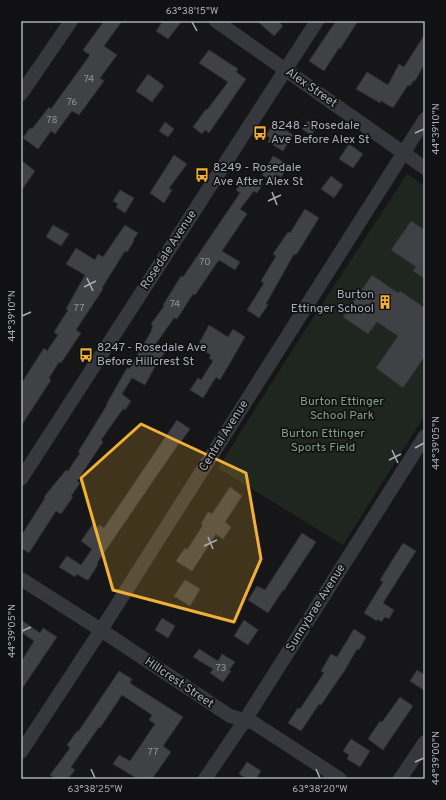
<svg xmlns="http://www.w3.org/2000/svg" width="446" height="800" viewBox="0 0 446 800" font-family="Overpass,sans-serif">
<style>
.green{fill:#1e261f}
.building{fill:#404145;stroke:#303034}
.lines{fill:none;stroke-linecap:round;stroke-linejoin:round}
.street{stroke:#37383d;stroke-width:14}
.marked{fill:#f2b134;fill-opacity:0.2;stroke:#f2b134;stroke-width:3;stroke-linejoin:round}
.ticks{fill:none;stroke:#a8adb8;stroke-width:1.5}
.labels{text-anchor:middle;dominant-baseline:central;stroke-width:3.5;stroke-linejoin:round;paint-order:stroke}
.number-label{font-size:10px;fill:#8e929b}
.street-label{font-size:12px;fill:#a8adb8;stroke:#111113}
.poi-label{font-size:12px;fill:#a8adb8;stroke:#111113;text-anchor:start}
.park-label{font-size:12px;fill:#7fa381;stroke:#111113}
.neatline{fill:none;stroke:#a8adb8;stroke-width:1.5}
.ticks-label{font-size:10px;text-anchor:middle;fill:#a8adb8}
</style>
<rect width="100%" height="100%" fill="#161618"/>
<path class="green" d="M407,174L425,186V415L343,545L218,468L300,338Z"/>
<path class="building" d="M104,21H122L104,46L117,55L100,78L104,81L79,115L72,111L55,134L51,131L38,149L23,138L30,128L32,129L49,107L51,109L90,55L83,50Z
M163,21H182L168,39L156,31Z
M257,21H278L283,26L274,36Z
M336,21H358L340,49L339,48L324,71L309,61Z
M425,34V63L415,81L414,80L410,86L408,85L393,108L381,101L380,103L356,89L367,72L388,85L399,64L404,67Z
M209,50L238,69L236,72L246,79L209,133L205,130L202,134L193,127L206,109L207,110L228,82L199,63Z
M148,74L164,86L152,102L136,91Z
M308,121L317,127L311,135L302,129Z
M165,122L174,129L168,137L159,131Z
M274,123L293,135L283,151L268,142L270,138L266,135Z
M349,144L363,154L353,168L339,159Z
M174,155L187,164L169,188L172,190L164,203L150,193Z
M273,156L289,165L281,177L278,175L274,182L262,175Z
M21,160L35,171L21,191Z
M331,176L343,185L334,198L321,189Z
M254,177L263,184L257,193L254,191L240,209L247,214L222,251L240,262L235,270L219,260L195,295L193,294L177,319L174,318L155,345L166,351L157,363L145,385L132,378L122,394L131,401L125,410L123,409L101,440L103,442L77,481L80,483L71,496L73,497L61,514L56,511L29,553L21,548V536L45,498L44,497L66,470L68,471L80,453L78,452L107,405H106L127,368L129,369L152,330H151L153,326L151,324L164,306L163,305L181,276L183,277L240,193L236,190L246,178L250,181Z
M120,190L134,198L125,213L116,207L118,204L113,201Z
M305,209L319,218L296,255L294,254L266,304L268,305L259,318L247,310L264,283L261,281L276,256L273,254L288,232L290,233Z
M411,221L425,230V279L413,271L416,267L391,250Z
M53,225L69,234L61,246L46,237Z
M125,225L138,233L133,240L134,241L127,252L125,251L102,288L103,289L76,330L81,333L61,363L59,362L49,378L51,380L21,426V384L44,348L47,351L58,335L54,332L68,310L66,309L85,275L66,264L76,248L95,260L98,254L103,257Z
M372,275L398,293L400,291L425,308V356L403,388L376,368L398,336L377,322L368,334L343,317Z
M209,325L228,337L233,329L245,337L220,380L216,377L203,398L190,390L198,378L201,380L213,361L209,358L211,355L197,347Z
M177,420L190,429L180,443H179L97,563L98,564L89,579L87,580L77,574L75,577L59,567L67,556L81,565L92,549L81,541L93,524L98,528L99,525L104,528Z
M230,487L242,496L225,522L231,527L223,539L216,534L192,571L176,561L185,548L187,550L203,525L201,524L208,512L212,514Z
M302,533L316,542L288,584L284,591L283,590L268,613L248,600L257,586L265,590Z
M403,543L416,551L383,603L394,610L389,619L385,617L381,622L378,619L377,621L364,613L383,582L380,580Z
M185,580L200,589L190,606L174,596Z
M162,618L175,626L168,638L155,630Z
M21,620L40,633L43,628L57,637L21,690V662L34,641L21,632Z
M244,620L258,630L248,645L234,636Z
M354,629L366,637L359,650L357,649L345,670L321,705L319,704L301,731L288,723L298,708L300,709L324,673L321,671L331,654L337,657Z
M199,649L218,661L222,654L235,662L229,670L231,671L223,682L210,673L213,669L193,657Z
M417,670L425,675V691L410,681Z
M119,671L132,679L130,683L183,717L163,746L171,752L152,779H138L113,764L119,755L130,761L155,724L149,720L152,715L122,695L100,728L99,727L71,767L75,770L68,779H56L50,775L70,748L67,745L77,731L78,732Z
M400,697L413,706L383,750L368,739L380,721L382,722Z
M351,739L370,751L360,767L347,759L349,755L343,751Z
M247,762L261,771L256,779H247L239,774Z"/>
<g class="lines">
<path class="street" d="M216,21L425,168
M21,94L71,21
M21,479L317,21
M21,579L101,630L230,716L254,723L340,779
M21,752L101,630L425,119
M205,779L245,720L425,436
M400,779L425,742"/>
</g>
<path class="marked" d="M141,424L246,473L261,559L234,622L113,590L81,478Z"/>
<path class="ticks" d="M192,22L197,31M415,133L424,129M272,192L277,205M268,201L281,195M87,278L93,291M84,287L96,281M22,316L31,312M415,448L424,443M392,450L398,463M389,460L401,454M208,537L213,549M204,546L217,540M22,631L31,627M415,762L424,758M91,769L95,778M316,769L320,778"/>
<defs>
<symbol id="bus-bare" viewBox="-9 -9 18 18"><path d="M-5-6H5V4H4V6H2V4H-2V6H-4V4H-5ZM-3.5-4V0h7V-4ZM-3.5 1.2v1.5H-2V1.2ZM2 1.2v1.5H3.5V1.2Z" fill="#f2b134" stroke="#111113" stroke-width="2.5" paint-order="stroke"/></symbol>
<symbol id="building-bare" viewBox="-9 -9 18 18"><path d="M-4-6H4V6H1V3H-1V6H-4ZM-2.5-4.3h1.7v1.8h-1.7ZM.8-4.3h1.7v1.8H.8ZM-2.5-1h1.7V.8h-1.7ZM.8-1h1.7V.8H.8Z" fill="#f2b134" stroke="#111113" stroke-width="2.5" paint-order="stroke"/></symbol>
</defs>
<g fill-rule="evenodd">
<use href="#bus-bare" x="250" y="123" width="20" height="20"/>
<use href="#bus-bare" x="192" y="165" width="20" height="20"/>
<use href="#building-bare" x="375" y="292" width="20" height="20"/>
<use href="#bus-bare" x="76" y="345" width="20" height="20"/>
</g>
<g class="labels">
<g class="number-label">
<text x="89" y="79">74</text>
<text x="72" y="102">76</text>
<text x="52" y="120">78</text>
<text x="205" y="262">70</text>
<text x="175" y="304">74</text>
<text x="79" y="308">77</text>
<text x="221" y="668">73</text>
<text x="153" y="752">77</text>
</g>
<g class="street-label">
<text transform="translate(311 88) rotate(35)">Alex Street</text>
<text transform="translate(169 250) rotate(-57)">Rosedale Avenue</text>
<text transform="translate(224 436) rotate(-58)">Central Avenue</text>
<text transform="translate(316 608) rotate(-58)">Sunnybrae Avenue</text>
<text transform="translate(179 683) rotate(34)">Hillcrest Street</text>
</g>
<g class="poi-label">
<text x="271" y="126">8248 - Rosedale<tspan x="271" dy="14">Ave Before Alex St</tspan></text>
<text x="213" y="168">8249 - Rosedale<tspan x="213" dy="14">Ave After Alex St</tspan></text>
<text x="374" y="295" text-anchor="end">Burton<tspan x="374" dy="14">Ettinger School</tspan></text>
<text x="97" y="348">8247 - Rosedale Ave<tspan x="97" dy="14">Before Hillcrest St</tspan></text>
</g>
<g class="park-label">
<text x="342" y="402">Burton Ettinger<tspan x="342" dy="14">School Park</tspan></text>
<text x="323" y="434">Burton Ettinger<tspan x="323" dy="14">Sports Field</tspan></text>
</g>
</g>
<rect width="446" height="800" fill="none" stroke="#111113" stroke-width="44"/>
<rect x="22" y="22" width="402" height="756" class="neatline"/>
<g class="ticks-label">
<text x="192" y="14">63°38'15"W</text>
<text transform="translate(435 129) rotate(-90)" y="4">44°39'10"N</text>
<text transform="translate(11 316) rotate(-90)" y="4">44°39'10"N</text>
<text transform="translate(435 443) rotate(-90)" y="4">44°39'05"N</text>
<text transform="translate(11 631) rotate(-90)" y="4">44°39'05"N</text>
<text transform="translate(435 758) rotate(-90)" y="4">44°39'00"N</text>
<text x="95" y="792">63°38'25"W</text>
<text x="320" y="792">63°38'20"W</text>
</g>
</svg>
